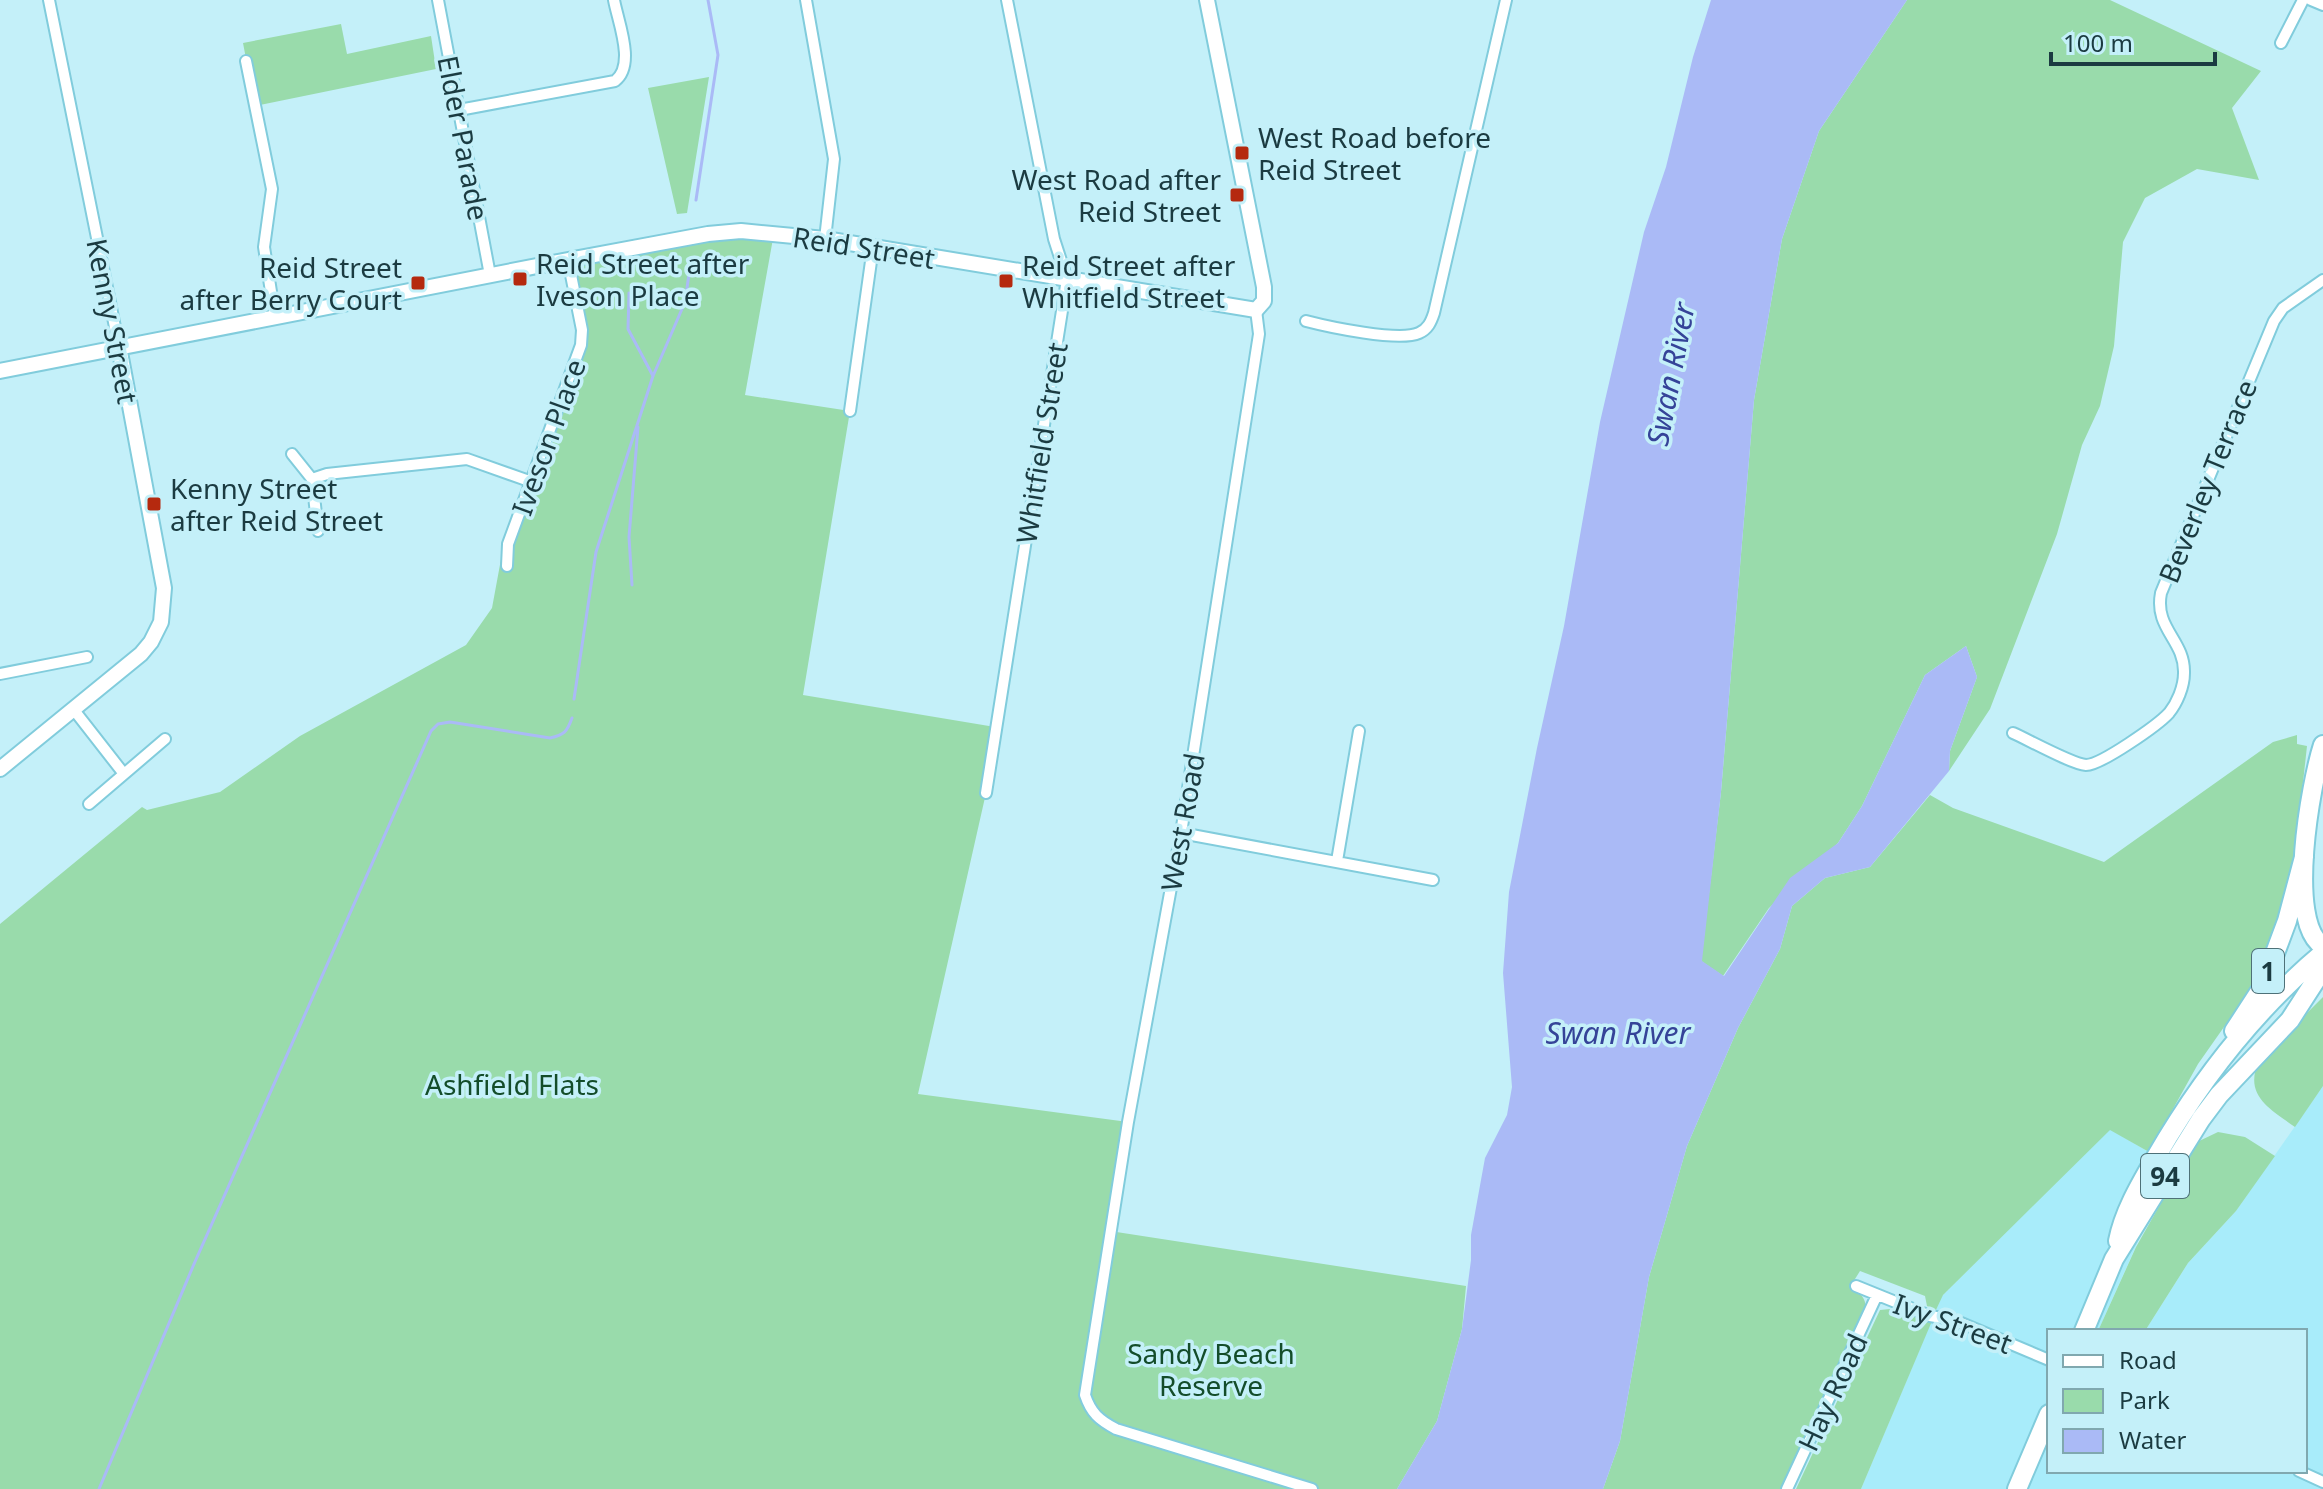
<svg xmlns="http://www.w3.org/2000/svg" width="2323" height="1489" viewBox="0 0 2323 1489" font-family="'Noto Sans',sans-serif">
<style>
.built{fill:#a8ecfa}
.green{fill:#99dbab}
.water{fill:#aabaf6}
.lines{fill:none;stroke-linecap:round;stroke-linejoin:round}
.stream{stroke:#aabaf6;stroke-width:3}
.street-casing{stroke:#81ccdc;stroke-width:14}
.secondary-casing{stroke:#81ccdc;stroke-width:18}
.highway-casing{stroke:#81ccdc;stroke-width:22}
.street{stroke:#fff;stroke-width:10}
.secondary{stroke:#fff;stroke-width:14}
.highway{stroke:#fff;stroke-width:18}
.poi-dot{fill:#b5290f;stroke:#c4f0f9;stroke-width:3}
.labels{text-anchor:middle;dominant-baseline:central;stroke-width:7;stroke-linejoin:round;paint-order:stroke}
.shield{fill:#c4f0f9;stroke:#4e7178;stroke-width:2}
.shield-label{font-size:26px;font-weight:bold;fill:#1b3b41}
.poi-label{font-size:28px;fill:#1b3b41;stroke:#c4f0f9;text-anchor:start}
.street-label{font-size:28px;fill:#1b3b41;stroke:#c4f0f9}
.park-label{font-size:28px;fill:#144d2a;stroke:#c4f0f9}
.water-label{font-size:30px;font-style:italic;fill:#354398;stroke:#c4f0f9}
</style>
<rect width="100%" height="100%" fill="#c4f0f9"/>
<path class="built" d="M2323,1086V1489H1861L1942,1296L2110,1129L2172,1166L2098,1331H2049V1471H2305V1331H2145L2188,1263L2236,1211Z"/>
<path class="green" d="M1907,0H2110L2261,71L2232,108L2259,180L2197,169L2145,198L2123,242L2114,346L2100,406L2082,445L2057,534L1990,709L1949,771L1950,751L1977,677L1966,646L1925,675L1862,806L1838,843L1769,908L1723,976L1701,961L1721,792L1754,400L1782,239L1819,131Z
M341,24L347,54L431,36L436,69L255,106L243,43Z
M709,77L687,213L677,214L648,88Z
M774,233L745,395L850,411L803,695L995,727L986,793L918,1094L1128,1122L1110,1231L1466,1286L1462,1329L1437,1421L1397,1489H0V924L142,807L147,810L220,792L300,736L466,645L492,608L504,543L577,354L579,330L564,261L708,234Z
M2297,735V744L2307,746L2294,864L2280,924L2257,980L2198,1064L2149,1152L2110,1130L1943,1295L1936,1310L1927,1306L1925,1296L1860,1271L1850,1287C1864,1295 1867,1300 1865,1315L1781,1489H1603L1620,1441L1649,1277L1687,1146L1738,1028L1780,949L1792,906L1825,878L1870,867L1930,795L1953,808L2104,862L2273,742Z
M2323,997V1086L2295,1127C2270,1109 2243,1095 2259,1061Z
M2218,1132L2245,1137L2275,1156L2236,1211L2188,1263L2145,1331H2098L2136,1247L2195,1143Z
M1900,1308L1932,1321L1861,1489H1796L1880,1310Z"/>
<path class="water" d="M1711,0H1907L1819,131L1782,239L1754,400L1721,792L1702,961L1724,976L1790,878L1838,843L1862,806L1925,675L1966,646L1977,677L1950,751L1949,771L1870,867L1825,878L1792,906L1780,949L1738,1028L1687,1146L1649,1277L1620,1441L1603,1489H1397L1437,1421L1462,1329L1471,1260V1235L1485,1158L1507,1115L1512,1087L1503,973L1509,892L1537,748L1564,626L1600,422L1644,232L1666,167L1693,57Z"/>
<g class="lines">
<path class="stream" d="M696,200L718,55L708,0
M629,293L628,329L653,376
M632,585L629,537L638,427
M574,699L596,552L653,376L685,302L690,267
M99,1489L194,1264L431,731L438,724L450,722L550,738C564,735 567,732 572,718"/>
<defs>
<path id="street" d="M49,0L119,347
M438,0L490,275
M806,0L834,159L825,239
M2311,0L2323,5
M2281,43L2303,0
M246,61L272,189L264,247L275,317
M459,110L615,81C636,65 618,22 614,0
M1256,310L1259,334L1181,833L1128,1122L1085,1395C1091,1413 1099,1420 1116,1429L1312,1489
M1306,321C1329,327 1399,342 1419,333C1428,329 1431,322 1434,313L1506,0
M850,411L873,247
M292,454L312,479L327,474L467,459L532,482
M312,479L318,531
M507,566L508,544L581,345L582,330L568,260
M0,674L87,657
M74,710L124,774
M2013,733C2029,740 2072,764 2086,765C2101,765 2158,725 2169,713C2177,703 2184,687 2184,673C2185,640 2154,629 2161,593L2274,321L2283,308L2323,280
M986,793L1067,279L1054,239L1007,0
M89,804L165,739
M1181,833L1433,880
M1337,861L1359,731
M1856,1286L1930,1316L1954,1320L2049,1360
M2299,1471L2323,1482
M1787,1489L1877,1295"/>
<path id="secondary" d="M0,371L568,260L708,234L741,231L825,239L1256,310L1264,301V287L1207,0
M0,769L141,654L151,642L161,622L164,588L119,347"/>
<path id="highway" d="M2323,745C2311,782 2285,923 2323,946
M2234,1031L2262,988L2287,921L2304,857
M2118,1241C2124,1211 2141,1183 2156,1157C2200,1081 2255,1010 2323,953
M2084,1331L2114,1259L2201,1119L2219,1095L2290,1020L2323,969
M2017,1489L2049,1414"/>
</defs>
<use href="#street" class="street-casing"/>
<use href="#secondary" class="secondary-casing"/>
<use href="#highway" class="highway-casing"/>
<use href="#street" class="street"/>
<use href="#secondary" class="secondary"/>
<use href="#highway" class="highway"/>
</g>
<g class="poi-dot">
<rect x="1234" y="145" width="16" height="16" rx="4"/>
<rect x="1229" y="187" width="16" height="16" rx="4"/>
<rect x="512" y="271" width="16" height="16" rx="4"/>
<rect x="998" y="273" width="16" height="16" rx="4"/>
<rect x="410" y="275" width="16" height="16" rx="4"/>
<rect x="146" y="496" width="16" height="16" rx="4"/>
</g>
<g class="labels">
<g class="shield">
<rect x="2252" y="949" width="32" height="44" rx="6"/>
<rect x="2141" y="1154" width="48" height="44" rx="6"/>
</g>
<g class="shield-label">
<text x="2268" y="971">1</text>
<text x="2165" y="1176">94</text>
</g>
<g class="poi-label">
<text x="1258" y="137">West Road before<tspan x="1258" dy="32">Reid Street</tspan></text>
<text x="1221" y="179" text-anchor="end">West Road after<tspan x="1221" dy="32">Reid Street</tspan></text>
<text x="536" y="263">Reid Street after<tspan x="536" dy="32">Iveson Place</tspan></text>
<text x="1022" y="265">Reid Street after<tspan x="1022" dy="32">Whitfield Street</tspan></text>
<text x="402" y="267" text-anchor="end">Reid Street<tspan x="402" dy="32">after Berry Court</tspan></text>
<text x="170" y="488">Kenny Street<tspan x="170" dy="32">after Reid Street</tspan></text>
</g>
<g class="street-label">
<text transform="translate(464 138) rotate(79)">Elder Parade</text>
<text transform="translate(864 247) rotate(9)">Reid Street</text>
<text transform="translate(113 321) rotate(79)">Kenny Street</text>
<text transform="translate(548 437) rotate(-70)">Iveson Place</text>
<text transform="translate(1041 443) rotate(-81)">Whitfield Street</text>
<text transform="translate(2207 481) rotate(-68)">Beverley Terrace</text>
<text transform="translate(1182 822) rotate(-80)">West Road</text>
<text transform="translate(1953 1323) rotate(20)">Ivy Street</text>
<text transform="translate(1832 1392) rotate(-65)">Hay Road</text>
</g>
<g class="park-label">
<text x="512" y="1084">Ashfield Flats</text>
<text x="1211" y="1353">Sandy Beach<tspan x="1211" dy="32">Reserve</tspan></text>
</g>
<g class="water-label">
<text transform="translate(1670 374) rotate(-79)">Swan River</text>
<text x="1618" y="1032">Swan River</text>
</g>
</g>
<rect x="2047" y="1329" width="260" height="144" fill="#c4f0f9" stroke="#80a8af" stroke-width="2"/>
<rect x="2063" y="1355" width="40" height="12" fill="#ffffff" stroke="#80a8af" stroke-width="2"/>
<text x="2119" y="1369" font-size="24" fill="#1b3b41">Road</text>
<rect x="2063" y="1389" width="40" height="24" fill="#99dbab" stroke="#80a8af" stroke-width="2"/>
<text x="2119" y="1409" font-size="24" fill="#1b3b41">Park</text>
<rect x="2063" y="1429" width="40" height="24" fill="#aabaf6" stroke="#80a8af" stroke-width="2"/>
<text x="2119" y="1449" font-size="24" fill="#1b3b41">Water</text>
<path d="M2051 52v12h164v-12" fill="none" stroke="#1b3b41" stroke-width="4"/>
<text x="2063" y="52" font-size="24" fill="#1b3b41" stroke="#c4f0f9" stroke-width="6" paint-order="stroke">100 m</text>
</svg>
